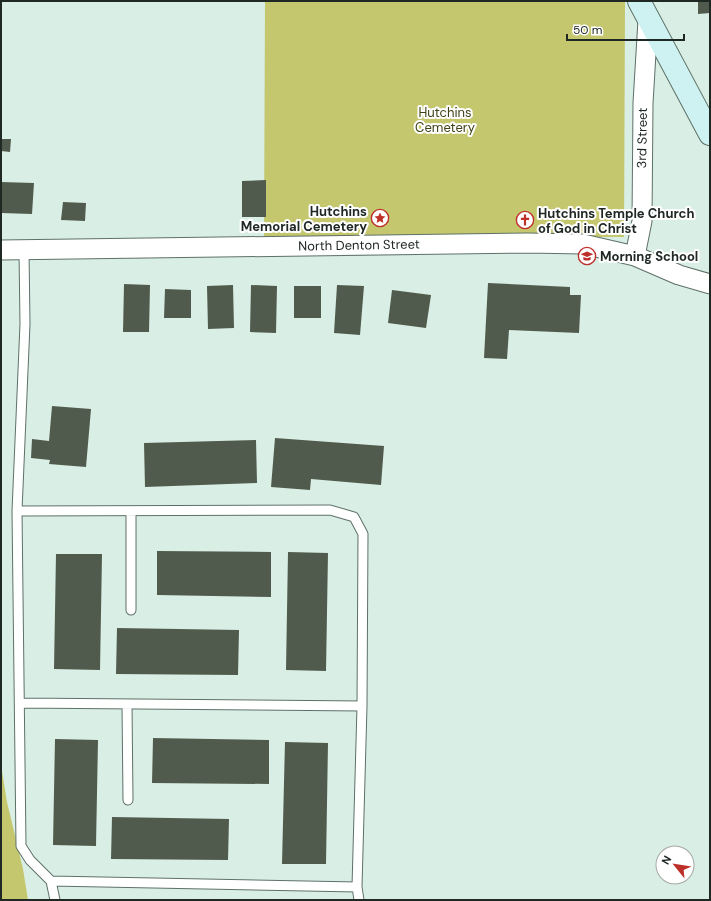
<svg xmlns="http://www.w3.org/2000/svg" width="711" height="901" viewBox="0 0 711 901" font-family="'DM Sans',sans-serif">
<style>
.green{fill:#c4c76e}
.building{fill:#515b4d}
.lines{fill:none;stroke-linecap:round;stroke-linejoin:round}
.lane-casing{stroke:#5e7168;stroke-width:11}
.street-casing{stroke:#5e7168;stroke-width:21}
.secondary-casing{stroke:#5e7168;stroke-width:24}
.lane{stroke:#fff;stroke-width:9}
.street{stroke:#fff;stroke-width:19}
.secondary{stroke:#cef2f1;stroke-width:22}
.labels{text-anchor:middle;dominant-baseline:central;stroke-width:4;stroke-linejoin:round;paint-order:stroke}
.park-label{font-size:13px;fill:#404117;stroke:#fff}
.street-label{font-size:13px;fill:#202824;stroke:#fff}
.poi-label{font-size:13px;font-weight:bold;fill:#202824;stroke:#fff;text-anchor:start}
</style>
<rect width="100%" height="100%" fill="#d9eee4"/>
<path class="green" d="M265,1H625L624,237H264Z
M1,765L7,802L23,869L28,900H1Z"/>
<path class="building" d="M698,1H710V13L698,14Z
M1,139H11L10,152L1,151Z
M266,180V217H242V181Z
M1,182L34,183L32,214L1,213Z
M63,202L86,203L85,221L61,220Z
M488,283L570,287V295H581L579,333L509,330L507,359L484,358Z
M124,284L150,285L149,332H123Z
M233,285L234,328L208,329L207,286Z
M251,285L277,286L276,333L250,332Z
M337,285L364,286L360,335L334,333Z
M294,286H321V318H294Z
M165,289L191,290V318H164Z
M392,290L431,295L426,328L388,323Z
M52,406L91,409L86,467L49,464L50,460L31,458L32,439L49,441Z
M275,438L384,446L381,485L311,479L310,490L271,487Z
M256,440L257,483L145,487L144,443Z
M157,551L271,552V597L157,595Z
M288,552L328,553L326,671L286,670Z
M56,554H102L100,670L54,669Z
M117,628L239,630L238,675L116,674Z
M153,738L269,740V784L152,783Z
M55,739L98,740L96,846L53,845Z
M285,742L328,743L326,864H282Z
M112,817L229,819L228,860L111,859Z"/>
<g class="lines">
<defs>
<path id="lane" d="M24,251L25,324L17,511L21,846L30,860L51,881L55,900
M17,511L330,510L354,517L363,534L362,706L357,887L359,900
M131,511V610
M20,703L362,706
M127,704L128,800
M51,881L357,887"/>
<path id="street" d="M1,250L528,243L583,244L635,256L679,275L710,284
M635,256L642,221L643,103L648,20"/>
<path id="secondary" d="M639,1L710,134"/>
</defs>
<use href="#lane" class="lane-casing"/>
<use href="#street" class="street-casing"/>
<use href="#secondary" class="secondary-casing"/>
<use href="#lane" class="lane"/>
<use href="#street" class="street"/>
<use href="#secondary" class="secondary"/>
</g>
<defs>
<symbol id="sight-ring" viewBox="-11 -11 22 22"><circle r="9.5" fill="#fff" stroke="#be2f2a" stroke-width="1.5"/><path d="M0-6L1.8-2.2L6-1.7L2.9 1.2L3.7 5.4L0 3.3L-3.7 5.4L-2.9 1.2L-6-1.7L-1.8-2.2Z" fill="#be2f2a"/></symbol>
<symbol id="church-ring" viewBox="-11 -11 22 22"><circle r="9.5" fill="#fff" stroke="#be2f2a" stroke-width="1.5"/><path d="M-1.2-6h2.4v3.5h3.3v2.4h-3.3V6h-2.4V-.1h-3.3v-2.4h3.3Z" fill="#be2f2a"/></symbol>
<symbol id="school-ring" viewBox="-11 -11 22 22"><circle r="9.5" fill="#fff" stroke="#be2f2a" stroke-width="1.5"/><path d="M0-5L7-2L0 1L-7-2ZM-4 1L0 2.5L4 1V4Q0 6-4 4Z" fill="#be2f2a"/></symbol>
</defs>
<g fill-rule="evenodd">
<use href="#sight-ring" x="370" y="208" width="20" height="20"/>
<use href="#church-ring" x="515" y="210" width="20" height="20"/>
<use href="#school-ring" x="577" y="246" width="20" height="20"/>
</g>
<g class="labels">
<g class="park-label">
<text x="445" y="112">Hutchins<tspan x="445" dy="15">Cemetery</tspan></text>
</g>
<g class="street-label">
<text transform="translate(642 138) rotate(-89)">3rd Street</text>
<text transform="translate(359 245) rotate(-1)">North Denton Street</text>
</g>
<g class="poi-label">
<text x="367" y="211" text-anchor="end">Hutchins<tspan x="367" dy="15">Memorial Cemetery</tspan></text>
<text x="538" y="213">Hutchins Temple Church<tspan x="538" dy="15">of God in Christ</tspan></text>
<text x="600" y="256">Morning School</text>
</g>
</g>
<rect width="711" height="901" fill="none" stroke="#202824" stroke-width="4"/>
<g transform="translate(675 865) rotate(300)"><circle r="19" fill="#ffffff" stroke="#a6a9a7"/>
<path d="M0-3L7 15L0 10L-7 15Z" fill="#be2f2a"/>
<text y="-6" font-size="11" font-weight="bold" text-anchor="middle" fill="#202824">N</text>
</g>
<path d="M567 34v6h117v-6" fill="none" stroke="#202824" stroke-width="2"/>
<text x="573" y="34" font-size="12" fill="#202824" stroke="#ffffff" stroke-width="3" paint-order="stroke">50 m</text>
</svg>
